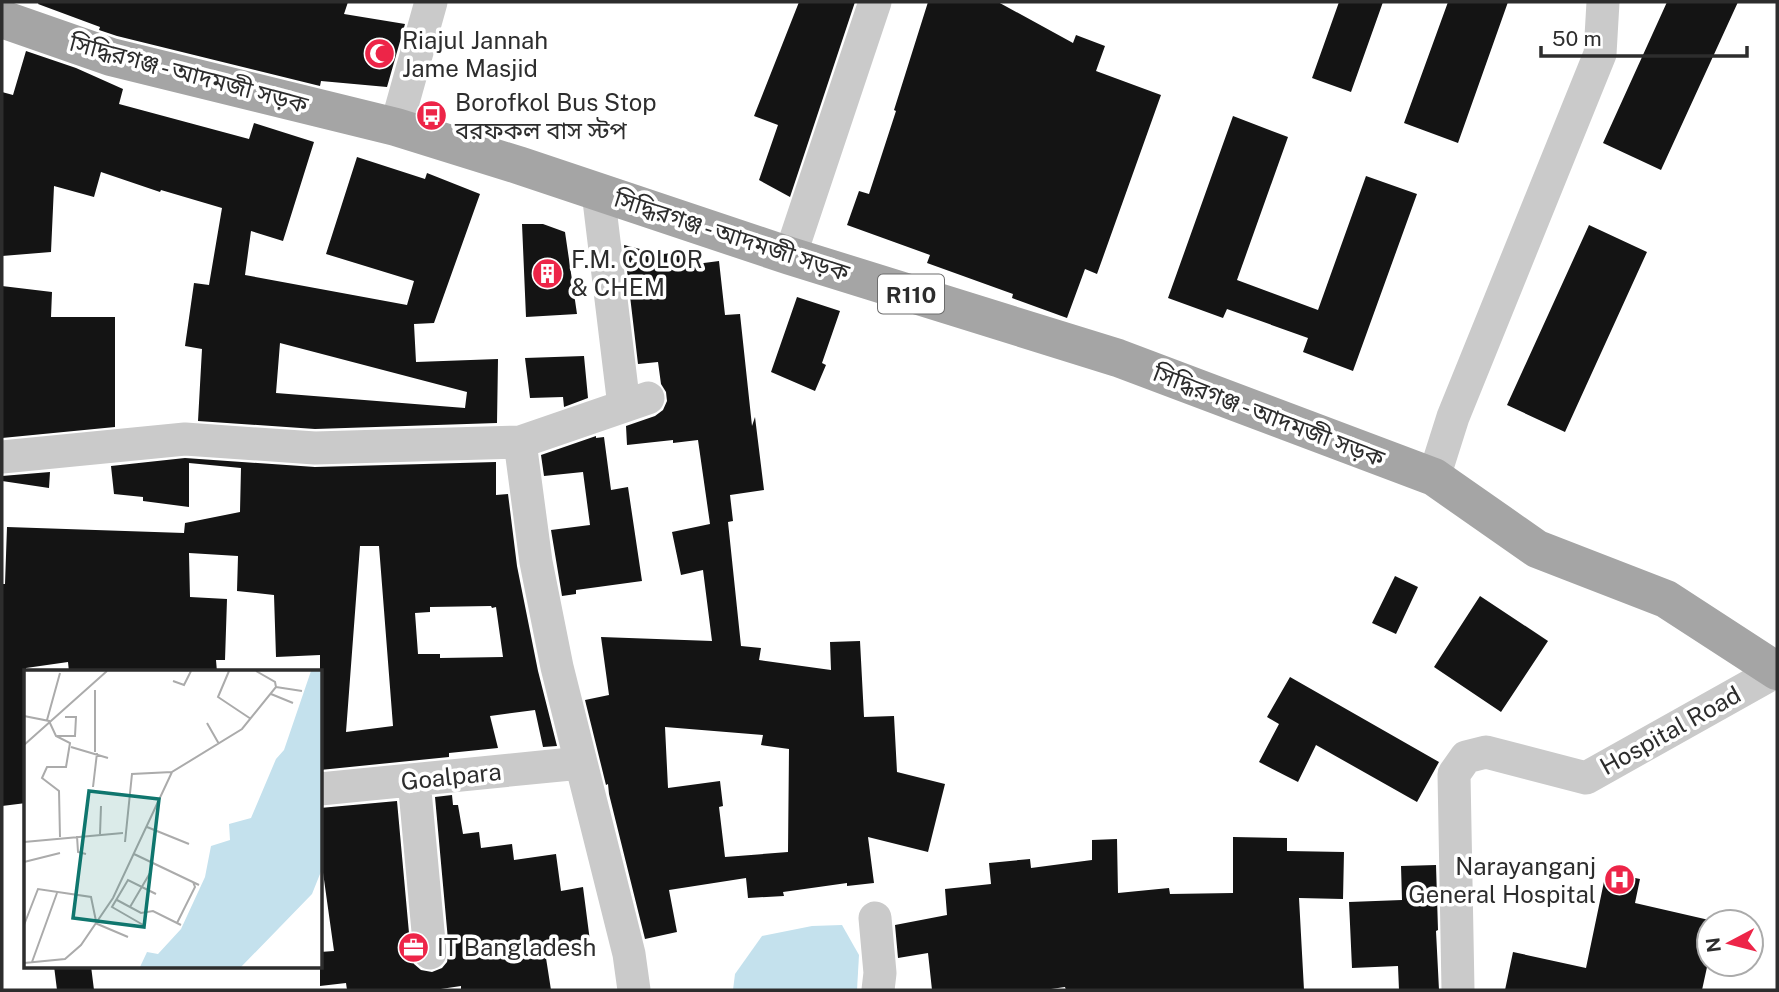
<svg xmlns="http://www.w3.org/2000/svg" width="1779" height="992" viewBox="0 0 1779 992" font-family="'Public Sans','Noto Sans Bengali',sans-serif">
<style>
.water{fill:#c4e1ed}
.building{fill:#141414;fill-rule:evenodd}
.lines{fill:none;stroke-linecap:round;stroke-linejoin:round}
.minor{stroke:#cacaca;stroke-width:33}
.major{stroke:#a5a5a5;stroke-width:38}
.labels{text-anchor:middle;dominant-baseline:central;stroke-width:7;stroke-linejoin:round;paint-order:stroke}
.shield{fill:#fff;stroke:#6c6c6c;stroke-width:2}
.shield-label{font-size:23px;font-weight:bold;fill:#2d2d2d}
.poi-label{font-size:24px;fill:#2d2d2d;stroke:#fff;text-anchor:start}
.street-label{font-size:24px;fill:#2d2d2d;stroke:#fff}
.inset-road{fill:none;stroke:#ababab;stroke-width:2}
.view{fill:#0f766e;fill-opacity:0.15;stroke:#0f766e;stroke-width:3.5}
.inset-edge{fill:none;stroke:#2d2d2d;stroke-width:3.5}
</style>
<rect width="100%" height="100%" fill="#fff"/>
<path class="water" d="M842,925L859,955L857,990H733L735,974L762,936L812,926Z"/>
<path class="building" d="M39,2H348L344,14L405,24L387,87L321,81L320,86L117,36L99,30L100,27L38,4Z
M799,2H855L790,197L759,180L778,125L754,116Z
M928,2H998L1073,43L1076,35L1105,46L1096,71L1161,95L1097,274L1085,269L1067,318L1012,298L1013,294L927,263L930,255L847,225L859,191L869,194L896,111L894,110Z
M1339,2H1383L1351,92L1312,78Z
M1448,2H1508L1458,143L1404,123Z
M1667,2H1738L1661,170L1603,143Z
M26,51L76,68L123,89L119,104L249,139L254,123L314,142L283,241L251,231L245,275L407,305L414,281L326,254L357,157L425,179L427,173L480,194L434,323L414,324L416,362L498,359L497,423L315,429L198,421L202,349L185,346L194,283L209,285L222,208L161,190L160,192L101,172L94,197L54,186L51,252L2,256V92L13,95ZM280,343L467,392L465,408L276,393Z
M1233,116L1288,137L1237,280L1318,310L1366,176L1417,194L1353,371L1303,352L1308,338L1227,309L1223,318L1168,298Z
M522,224H543L565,232L577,314L526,317Z
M1589,225L1647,252L1565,432L1507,405Z
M624,245L640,249V257L679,252L681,266L719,261L725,315L740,314L752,426L755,417L764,490L730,495L733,521L728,522L741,646L761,648L759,660L831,670L830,642L860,641L864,717L894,716L897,772L945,784L928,852L868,837L874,883L847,886V883L783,892L784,896L748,898L746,878L669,890L677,932L645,939L609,794L608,784L606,785L585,700L609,695L601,637L712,641L703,570L681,575L672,532L710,524L698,440L673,443V440L627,445L626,426L655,416L663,410L667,401L666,392L661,384L658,362L638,364ZM665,727L763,735L761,745L789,749L788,852L725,857L719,807L723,806L720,781L668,788Z
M2,286L52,292L51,317H115V427L2,438Z
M797,297L840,311L822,363L826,365L815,391L771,372Z
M584,356L588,398L564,407L563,397L530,398L525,358Z
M596,436V438L604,437L611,490L628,487L642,581L576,590V594L562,596L551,530L590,525L583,472L544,476L541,455Z
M185,458L315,467L496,462V495L508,494L517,566L538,671L557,746L543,747L535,710L490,716L498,748L449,753V757L320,770V655L276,657L274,595L237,591L238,556L189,553L190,597L227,599L225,660H216L217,672H69L68,662L26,668V714H23L26,739V803L2,806V584H5L7,527L184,533L185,523L240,512L241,468L189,463V507L143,501V497L114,494L111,466ZM360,546H379L393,726L346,732ZM491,606L492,608L496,607L503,657L440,658V654H418L415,613L430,612V607Z
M50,472L49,488L2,481V476Z
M1395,576L1418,587L1396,634L1372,623Z
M1480,596L1548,641L1501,712L1434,667Z
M1290,677L1439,762L1417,802L1316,745L1298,782L1259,762L1279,724L1267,717Z
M452,795L453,805H458L463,834L479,832L481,848L512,844L514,860L556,854L561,891L583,887L591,949L546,958L551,990H461V986L434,990H347L346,983L320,986V952L334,951L320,851V808L397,801L411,955L414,964L421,970L432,972L442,968L447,962L449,951L435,797Z
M1233,837L1287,838V851L1344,852L1343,899L1299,898L1304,990H1066L1065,987L1044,990H932L928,953L898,958L895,925L947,915L945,889L991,884L989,863L1030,859L1031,868L1092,860V840L1117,839L1118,893L1169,888L1170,894L1233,893Z
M1436,865L1438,930L1436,931L1439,990H1399L1398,966L1352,968L1349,902L1402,900L1401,866Z
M1606,872L1640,879L1635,903L1709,920V958L1702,990H1505L1513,952L1586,968Z
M54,966H91L94,990H57Z"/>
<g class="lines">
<path class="minor" d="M396,127L431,2
M598,192L624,406
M790,256L875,2
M520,442L536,562L557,667L629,954L634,990
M2,457L185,439L315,448L520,442L648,398
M1434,477L1453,417L1600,54L1603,2
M414,780L430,953
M320,789L581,763
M875,918L880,973L878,990
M1458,990L1454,774L1466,757L1486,752L1586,778L1777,671"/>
<path class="major" d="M2,19L111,57L396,127L521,166L790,256L1118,358L1434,477L1537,549L1666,599L1777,671"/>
</g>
<defs>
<symbol id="mosque-disc" viewBox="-11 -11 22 22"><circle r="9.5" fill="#ed2548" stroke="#fff"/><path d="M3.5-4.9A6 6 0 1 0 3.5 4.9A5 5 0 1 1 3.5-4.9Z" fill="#fff"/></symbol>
<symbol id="bus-disc" viewBox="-11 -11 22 22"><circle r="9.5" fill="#ed2548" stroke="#fff"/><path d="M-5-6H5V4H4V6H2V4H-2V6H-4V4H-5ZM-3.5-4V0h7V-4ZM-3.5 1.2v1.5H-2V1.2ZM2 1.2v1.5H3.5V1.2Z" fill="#fff"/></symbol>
<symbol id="building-disc" viewBox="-11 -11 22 22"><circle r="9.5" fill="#ed2548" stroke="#fff"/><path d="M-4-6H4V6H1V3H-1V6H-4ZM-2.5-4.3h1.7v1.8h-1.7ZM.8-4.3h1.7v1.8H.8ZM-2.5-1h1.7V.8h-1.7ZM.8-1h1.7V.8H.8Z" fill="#fff"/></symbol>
<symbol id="hospital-disc" viewBox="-11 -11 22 22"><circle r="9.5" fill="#ed2548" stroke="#fff"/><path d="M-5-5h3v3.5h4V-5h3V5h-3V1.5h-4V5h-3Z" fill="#fff"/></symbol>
<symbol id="office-disc" viewBox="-11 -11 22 22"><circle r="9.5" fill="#ed2548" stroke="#fff"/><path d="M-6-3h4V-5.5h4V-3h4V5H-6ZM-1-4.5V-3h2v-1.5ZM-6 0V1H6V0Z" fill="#fff"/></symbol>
</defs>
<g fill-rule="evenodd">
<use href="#mosque-disc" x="362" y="36" width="35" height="35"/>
<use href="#bus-disc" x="414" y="98" width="35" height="35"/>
<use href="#building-disc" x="530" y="256" width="35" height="35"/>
<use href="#hospital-disc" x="1602" y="862" width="35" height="35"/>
<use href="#office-disc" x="396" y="930" width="35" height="35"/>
</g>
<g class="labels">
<rect class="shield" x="878" y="274.5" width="66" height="39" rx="5"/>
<g class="shield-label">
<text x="911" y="294">R110</text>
</g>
<g class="poi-label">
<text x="402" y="40">Riajul Jannah<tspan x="402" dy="28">Jame Masjid</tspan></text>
<text x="455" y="102">Borofkol Bus Stop<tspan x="455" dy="28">বরফকল বাস স্টপ</tspan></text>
<text x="571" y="259">F.M. COLOR<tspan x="571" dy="28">&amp; CHEM</tspan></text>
<text x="1596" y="866" text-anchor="end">Narayanganj<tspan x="1596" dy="28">General Hospital</tspan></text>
<text x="437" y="947">IT Bangladesh</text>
</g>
<g class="street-label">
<text transform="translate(189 73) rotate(15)">সিদ্ধিরগঞ্জ - আদমজী সড়ক</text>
<text transform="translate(732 235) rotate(18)">সিদ্ধিরগঞ্জ - আদমজী সড়ক</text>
<text transform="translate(1269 415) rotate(21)">সিদ্ধিরগঞ্জ - আদমজী সড়ক</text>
<text transform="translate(1670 730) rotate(-29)">Hospital Road</text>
<text transform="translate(451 776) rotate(-6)">Goalpara</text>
</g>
</g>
<g transform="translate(24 670)">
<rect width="298" height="298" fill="#fff"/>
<path d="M287,1H297L298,199L288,224L217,297H116L123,282L134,284L157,259L181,207L187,176L206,170L205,154L227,148L252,89L260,80Z" fill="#c4e1ed"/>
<path class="inset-road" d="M205,1L194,27L227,49M149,11L160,15L167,1M252,17L278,21M247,24L269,33M0,46L25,51L32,66L46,73L42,97H23L18,108L35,121L36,167M23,50L36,3M183,53L195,74M33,66H51L52,47H41M0,75L83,1M47,77L84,88M71,82V20M69,117L73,83M123,157L165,174M76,164L77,136M53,166L54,182L62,184M0,172L99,163M101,172L108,104L148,102M110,184L175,215M0,192L36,183M93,230L117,243L129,241L157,255M106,237L126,203M71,253L104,267M153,253L171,217L169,212M0,255L14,219L67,227L72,251M121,256L88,237L104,210L132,224M8,292L33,223M0,293L41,289L57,275L89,228L148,102L218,59L252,17L251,12L232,1"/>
<path class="view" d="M65,121L135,129L120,257L49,248Z"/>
<rect width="298" height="298" class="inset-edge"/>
</g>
<rect width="1779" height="992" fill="none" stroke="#2d2d2d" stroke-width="7"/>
<g transform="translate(1730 943) rotate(263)"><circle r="33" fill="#ffffff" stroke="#ababab" stroke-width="2"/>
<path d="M0-5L12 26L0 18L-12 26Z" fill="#ed2548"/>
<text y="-10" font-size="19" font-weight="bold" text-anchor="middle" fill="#2d2d2d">N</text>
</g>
<path d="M1541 46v10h206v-10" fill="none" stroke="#2d2d2d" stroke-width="3.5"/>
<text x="1552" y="46" font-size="21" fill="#2d2d2d" stroke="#ffffff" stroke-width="5" paint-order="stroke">50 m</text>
</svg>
